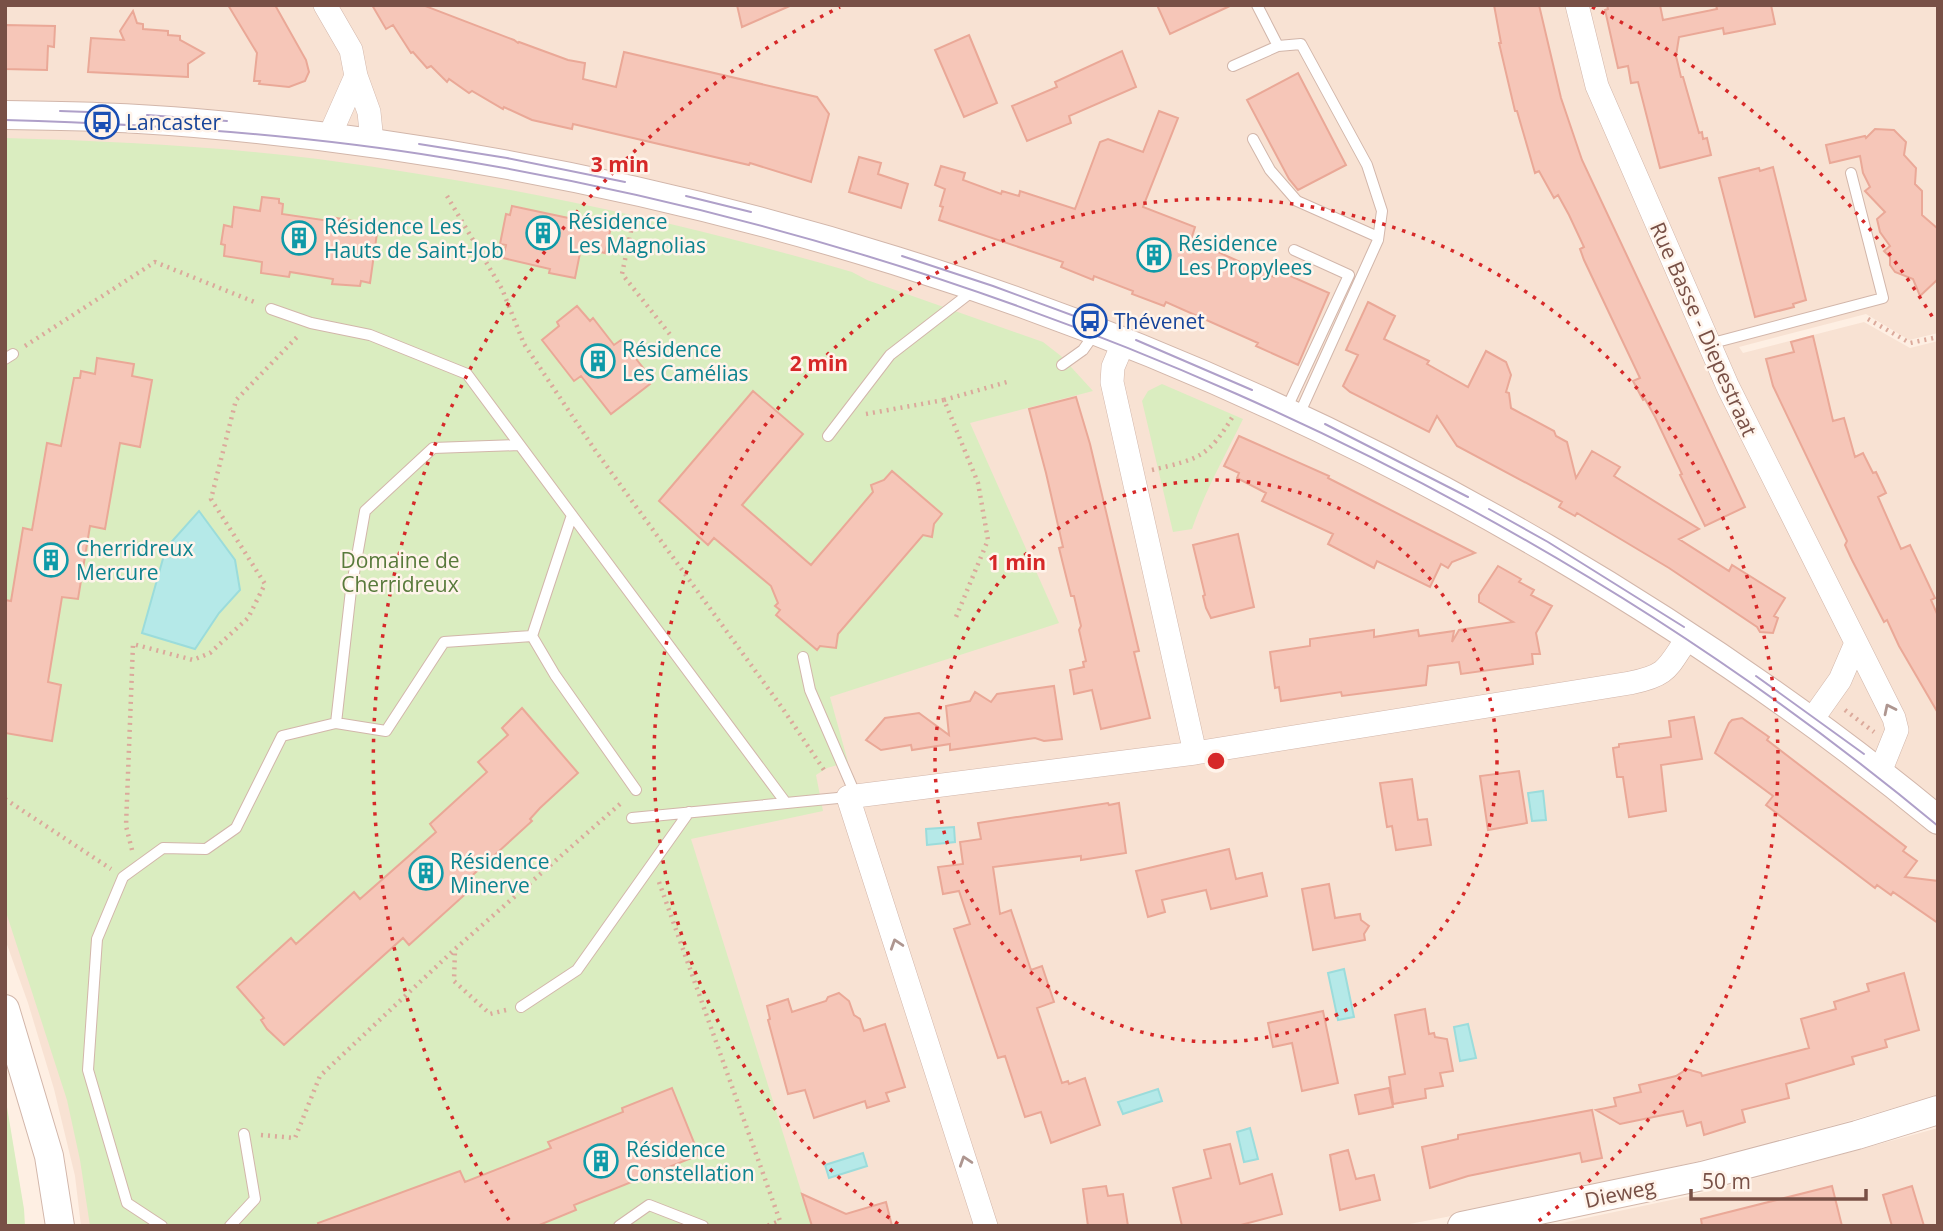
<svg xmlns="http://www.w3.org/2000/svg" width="1943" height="1231" viewBox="0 0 1943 1231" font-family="'Open Sans',sans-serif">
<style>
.residential{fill:#f8e2d3}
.green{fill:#daedc0}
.water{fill:#b5e9e8;stroke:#9bdcdb;stroke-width:2}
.building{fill:#f6c6b8;stroke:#eaa897;stroke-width:2}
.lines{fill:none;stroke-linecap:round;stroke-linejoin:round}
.service-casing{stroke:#d2b6aa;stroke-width:12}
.minor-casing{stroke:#d2b6aa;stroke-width:24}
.tertiary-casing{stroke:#d2b6aa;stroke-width:30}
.path{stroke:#dba99b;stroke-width:4.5;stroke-dasharray:2 5;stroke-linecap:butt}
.service{stroke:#fff;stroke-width:10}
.minor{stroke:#fff;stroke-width:23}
.tertiary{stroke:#fff;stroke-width:28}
.tram{stroke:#afa0c9;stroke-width:2}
.oneway{stroke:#ae9690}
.ring{fill:none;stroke:#d62828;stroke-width:3.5;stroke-dasharray:3.5 7}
.labels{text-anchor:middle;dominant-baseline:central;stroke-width:5;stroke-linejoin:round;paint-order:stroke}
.transit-label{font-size:21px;fill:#164399;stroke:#fff4eb;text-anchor:start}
.culture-label{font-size:21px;fill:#0d838f;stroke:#fff4eb;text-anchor:start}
.street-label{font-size:21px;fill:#785046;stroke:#fff4eb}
.park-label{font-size:21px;fill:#587a3b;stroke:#fff4eb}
.centre{fill:#d62828;stroke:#fff4eb;stroke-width:3.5}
.ring-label{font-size:21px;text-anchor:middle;font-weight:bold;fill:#d62828;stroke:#fff4eb;stroke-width:5;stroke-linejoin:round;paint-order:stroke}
</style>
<rect width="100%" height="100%" fill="#feefe3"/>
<path class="residential" d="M5,5H1938V333L1909,340L1866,314L1739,347L1743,353L1864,322L1910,348L1938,341V1095L1839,1124L1695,1162L1509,1205L1399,1226H81L75,1176L54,1089L28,1003L5,939Z
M1938,1128V1226H1548L1690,1196Z"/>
<path class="green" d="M5,138C110,141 214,146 318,159C499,183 677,221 852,272L867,280L1043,342L1061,356L1093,391L970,423L1059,623L830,697L848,762L827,768L816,775L823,811L691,839L812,1226H90L80,1160L67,1100L5,909Z
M1162,384L1243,419C1225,456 1205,491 1192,529L1173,532L1142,401L1148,391Z
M5,1095L24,1209L25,1226H5Z"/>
<path class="water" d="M199,511L235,560L240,590L219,613L195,649L142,633L166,548Z
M1543,791L1546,820L1532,821L1528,793Z
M954,827L955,842L927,845L926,829Z
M1344,969L1354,1017L1338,1020L1328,973Z
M1468,1024L1476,1058L1460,1061L1454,1027Z
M1158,1089L1162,1101L1123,1114L1118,1102Z
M1250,1128L1258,1159L1244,1162L1237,1132Z
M863,1153L867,1166L829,1178L825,1165Z"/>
<path class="building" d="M228,5H275L306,60L309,72L305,81L289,87L259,84L260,81H254L257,53Z
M372,5H427L425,6L514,40L518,43L519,42L568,60L585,63L583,79L616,87L624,52L817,97L829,114L811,182L750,163L749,165L573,124L572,129L532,120L504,107L503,109L472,91L469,93L449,79L447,82L431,66L427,68L413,52L411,53L393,25L386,29Z
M737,5H792L742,27Z
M1157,5H1232L1170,34Z
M1494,5H1539L1561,98L1582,160L1745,507L1705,526L1680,475L1682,474L1655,417L1645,399L1643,400L1633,381L1640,378L1584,260L1580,249L1584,247L1569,215L1558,195L1554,198L1539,171L1535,173L1517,111H1515L1499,43H1501Z
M1607,5H1660L1663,20L1717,9L1716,5H1771L1775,24L1724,34L1723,28L1679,37L1676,56L1681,77H1683L1699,133L1702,132L1703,139L1707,138L1711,155L1660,168L1638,82L1631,83L1628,66L1618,68L1605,10L1608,9Z
M133,11L137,23L143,24V29L168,31V35L180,36V40L204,53L188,64V77L88,72L91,38L124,40L120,31Z
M5,25L55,26L54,47L48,46L47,70L5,69Z
M969,35L997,103L964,117L935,50Z
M1122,51L1136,87L1069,116L1071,123L1027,141L1012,106L1057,87L1055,82Z
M1298,73L1346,165L1298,190L1289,179L1247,100Z
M1159,111L1178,118L1143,207L1195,227L1191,240L1274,277L1277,270L1329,293L1298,365L1256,346L1258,343L1166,302L1164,306L1132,294L1133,291L1094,276L1093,280L1061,267L1063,262L939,220L943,207L940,206L945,189L935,185L941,166L965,173L963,180L1001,194L1002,191L1019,196L1020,191L1075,209L1100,142L1108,139L1143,152Z
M1875,129L1894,130L1906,142L1904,155L1916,168L1915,184L1922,191V215L1937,228L1938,279L1920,296L1913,279L1895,272L1890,265V257L1884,251L1890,246L1880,232L1877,219L1885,212L1865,191L1870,187L1863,173L1860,156L1830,163L1826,145L1865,136L1866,138Z
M859,157L881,163L878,174L908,184L901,208L849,192Z
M1773,167L1806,300L1793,304L1794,307L1755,317L1719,178L1759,168L1760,171Z
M262,197L279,199V203L283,204L282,214L329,221L330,217L354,221L352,229L377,233L370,283L361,281L360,286L332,284L333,279L290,272L289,277L261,273L262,262L224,256L225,245L221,244L224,225L232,227L234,207L260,211Z
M512,206L611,227L605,253L581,248L575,278L549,273L550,269L503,258L506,245L500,244L506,214L510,215Z
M1368,302L1395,316L1384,339L1429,361L1427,364L1468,387L1486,351L1506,362L1511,375L1506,392L1509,393L1511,408L1554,431L1556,436L1567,442L1576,478L1592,451L1620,467L1614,476L1699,529L1679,539L1729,571L1732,565L1785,598L1774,616L1778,618L1773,633L1760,632L1757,627L1669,568L1577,513L1575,516L1559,507L1562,502L1457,446L1437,416L1429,432L1350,392L1343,386L1358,355L1346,350Z
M577,306L590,321L593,318L614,345L621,340L644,369L641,372L650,384L611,414L581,376L574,381L542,340L559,326L557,322Z
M1813,336L1833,421L1844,418L1855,457L1863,453L1873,473L1876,472L1886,493L1878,497L1901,549L1910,545L1935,598L1931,600L1938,616V713L1899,646L1887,620L1884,622L1852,560L1845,545L1847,541L1773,386L1766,359L1794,352L1791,342Z
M97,358L134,364L132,376L152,380L140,447L120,443L105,529L90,526L78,599L62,597L48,682L61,685L52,741L5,733V600L11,601L23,528L32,530L47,443L61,446L74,378H80L81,371L95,374Z
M753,391L803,434L742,505L811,565L873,492L871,485L884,480L892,471L942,514L934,524L932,537L923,535L838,634L836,648L820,646L817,650L776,615L780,610L775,606L778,603L771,586L714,538L708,545L659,501Z
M1076,397L1090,444L1139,651L1134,652L1150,718L1101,729L1092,690L1074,694L1070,670L1084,667L1083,662L1086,661L1079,630L1081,626L1074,596H1071L1059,548L1063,547L1046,473L1029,409Z
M1239,436L1329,476L1328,478L1375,502L1475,553L1452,562L1448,568L1441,564L1430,587L1377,561L1374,568L1328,544L1333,534L1262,501L1266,493L1237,478L1239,473L1224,466Z
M1238,534L1254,607L1211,618L1206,608L1203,596L1205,595L1193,545Z
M1498,566L1521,579L1519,582L1534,590L1531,595L1552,606L1536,633L1540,654H1532L1533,664L1461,674L1459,662L1428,666L1426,685L1342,696L1341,692L1281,701L1279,687L1275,688L1270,652L1310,646V639L1374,630V637L1418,630L1419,636L1454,631L1452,642L1459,630L1513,622L1479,602V595Z
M1054,686L1062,739L1044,741L1035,738L950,750V744L912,750L911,745L881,750L866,740L885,718L919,713L949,735L946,706L970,701L975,692L991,702L997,694Z
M522,708L578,773L540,808L530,819L532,821L465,882L471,889L409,945L403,938L284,1045L267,1029L261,1020L264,1018L237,987L291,938L296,944L354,892L360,899L436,832L430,824L487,772L478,762L508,735L502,728Z
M1694,717L1702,759L1661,765L1666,811L1629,817L1623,777H1617L1613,748L1619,747V744L1671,737L1669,721Z
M1742,718L1769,737L1767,740L1906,847L1903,851L1917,861L1905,877L1938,881V923L1893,892L1891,895L1877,885L1875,888L1766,805L1773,796L1715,753L1729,723L1732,720Z
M1519,771L1527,823L1488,830L1480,776Z
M1412,779L1418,820L1427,819L1431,845L1396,850L1392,826L1387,827L1380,783Z
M1108,803L1109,805L1119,803L1126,853L1081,860V856L993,867L1000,914L1011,910L1031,970L1042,966L1054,1002L1037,1008L1062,1083L1068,1081L1069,1084L1085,1078L1100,1125L1051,1143L1041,1112L1025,1117L1005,1056L998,1058L954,929L970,924L959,891L943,894L938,867L963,864L960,842L981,839L978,823Z
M1229,849L1236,879L1262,873L1267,896L1211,909L1206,890L1162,900L1165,912L1148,917L1136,871Z
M1329,884L1335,918L1360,914L1361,920L1369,926L1364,934L1365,940L1313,950L1302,889Z
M1904,973L1919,1030L1885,1040L1887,1047L1852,1057L1854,1064L1786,1084L1789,1098L1742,1110L1745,1122L1704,1135L1701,1122L1687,1126L1683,1111L1620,1124L1596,1110L1616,1106L1614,1098L1641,1092L1639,1085L1676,1076L1687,1069L1701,1073L1702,1076L1809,1048L1801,1019L1836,1009L1834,1002L1869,991L1867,984Z
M839,993L849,1001L854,1015L860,1019L864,1031L885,1024L905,1087L886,1093L889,1101L867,1108L865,1101L814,1118L805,1090L788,1094L768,1020L770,1019L767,1006L788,999L792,1012L826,1001L828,997Z
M1425,1009L1429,1034L1434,1033L1435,1037L1447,1039L1453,1071L1440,1073L1443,1086L1425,1089L1426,1098L1393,1104L1389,1077L1405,1074L1395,1015Z
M1323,1011L1338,1083L1302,1091L1292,1043L1273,1047L1268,1023Z
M672,1088L699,1155L574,1205L576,1210L537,1226H319L318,1223L460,1171L465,1182L551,1148L548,1142L623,1112L622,1108Z
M1389,1088L1393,1107L1359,1114L1355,1095Z
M1592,1110L1602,1158L1582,1162L1580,1153L1468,1176L1430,1188L1422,1147L1458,1139V1135Z
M1230,1144L1240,1184L1272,1174L1282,1214L1237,1226H1182L1173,1188L1211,1178L1204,1150Z
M1348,1150L1356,1179L1374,1175L1380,1200L1340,1210L1330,1155Z
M1106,1186L1108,1196L1123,1194L1128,1226H1088L1083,1189Z
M1832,1186L1842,1226H1702L1701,1219Z
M1912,1186L1924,1226H1892L1883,1195Z
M802,1194L846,1214L886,1202L892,1226H812Z"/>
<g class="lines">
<defs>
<path id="service" d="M1257,5L1278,46L1301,44L1367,165L1382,211L1378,240L1298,417
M1233,66L1278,46
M1253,139L1270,170L1297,201L1378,237
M271,309L311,323L370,335L467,374L786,803
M1709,344L1883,298L1851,173
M5,359L13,354
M1062,365L1083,350L1095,333
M1285,412L1349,275L1294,250
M828,436L890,355L974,290
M572,515L532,636L555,675L636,790
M803,657L810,690L856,796
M336,723L351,590L365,511L433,448L519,445
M632,818L848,797
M521,1007L577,970L689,812
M162,1226L127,1203L88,1070L97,939L123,877L163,848L206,849L236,828L282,736L336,723L386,731L444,642L532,636
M230,1226L255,1199L244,1134
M619,1226L649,1205L703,1226"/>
<path id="minor" d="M325,5L351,50L356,76L369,112L372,142
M1577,5L1597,86L1728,387L1894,718L1897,730L1880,772
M329,137L356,76
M1124,341L1113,367L1112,382L1195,753
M1811,721L1840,680L1856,643
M986,1226L848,797L1195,753L1630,683C1670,675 1667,667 1689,636"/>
<path id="tertiary" d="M5,115C68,116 132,117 195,123C672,164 1135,307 1549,550C1685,630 1816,719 1938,820
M5,1009L49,1156L60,1226
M1462,1226L1702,1176L1857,1135L1938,1110"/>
</defs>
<use href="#service" class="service-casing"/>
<use href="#minor" class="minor-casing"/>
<use href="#tertiary" class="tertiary-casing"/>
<path class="path" d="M447,196L502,289L524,344L595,450L783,709L826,773
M634,217L622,274L672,337
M1868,319L1910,343L1938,337
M25,346L155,262L257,303
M944,400L1007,382
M866,414L944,400L947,407L978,483L988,540L956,617
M1152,470C1198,459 1208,458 1233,416
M1845,710L1874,732
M5,799L111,869
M132,850L126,826L133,644L193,660L210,653L248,618L265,584L211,499L236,400L298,336
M659,882L780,1221L767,1226
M506,1010L490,1014L454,981L455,949L620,804
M261,1135L295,1138L320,1076L454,950"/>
<use href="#service" class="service"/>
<use href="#minor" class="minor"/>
<use href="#tertiary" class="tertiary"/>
<path class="tram" d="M60,111L116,113
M147,115L227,121
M5,120C153,124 300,134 446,158C985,246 1517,476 1938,826
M419,144L507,158L625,182
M686,196L751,212
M902,256L993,286L1104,327
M1136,340L1252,390
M1325,424L1468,497
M1489,509L1548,542L1684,627
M1756,676L1864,754"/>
</g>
<defs><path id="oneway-chevron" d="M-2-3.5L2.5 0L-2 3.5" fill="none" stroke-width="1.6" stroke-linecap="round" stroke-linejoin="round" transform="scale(1.75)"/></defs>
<g class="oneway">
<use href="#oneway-chevron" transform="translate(1889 709) rotate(-116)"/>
<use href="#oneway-chevron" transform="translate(896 944) rotate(-108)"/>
<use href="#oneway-chevron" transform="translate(965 1161) rotate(-108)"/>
</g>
<g class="ring">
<circle cx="1216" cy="761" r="281"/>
<path d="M898 1224A562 562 0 1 1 1534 1224"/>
<path d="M509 1220A843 843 0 0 1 840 7M1592 7A843 843 0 0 1 1935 321"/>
</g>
<defs>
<symbol id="bus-ring" viewBox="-11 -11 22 22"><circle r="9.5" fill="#fff4eb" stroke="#1a4fb4" stroke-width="1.5"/><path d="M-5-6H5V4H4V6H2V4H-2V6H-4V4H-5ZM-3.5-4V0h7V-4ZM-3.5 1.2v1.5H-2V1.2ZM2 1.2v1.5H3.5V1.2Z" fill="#1a4fb4"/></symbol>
<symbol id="building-ring" viewBox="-11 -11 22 22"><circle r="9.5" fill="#fff4eb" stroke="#0f9aa8" stroke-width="1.5"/><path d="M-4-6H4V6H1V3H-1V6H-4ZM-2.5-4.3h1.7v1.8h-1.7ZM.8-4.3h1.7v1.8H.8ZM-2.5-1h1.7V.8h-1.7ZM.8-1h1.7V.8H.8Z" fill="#0f9aa8"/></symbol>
</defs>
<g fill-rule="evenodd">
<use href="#bus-ring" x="83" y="103" width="38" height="38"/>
<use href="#building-ring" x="524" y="214" width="38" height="38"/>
<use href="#building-ring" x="280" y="219" width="38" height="38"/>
<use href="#building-ring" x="1135" y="236" width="38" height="38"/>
<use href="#bus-ring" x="1071" y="302" width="38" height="38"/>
<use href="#building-ring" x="579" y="342" width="38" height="38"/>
<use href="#building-ring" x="32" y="541" width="38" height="38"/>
<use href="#building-ring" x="407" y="854" width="38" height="38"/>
<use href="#building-ring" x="582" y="1142" width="38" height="38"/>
</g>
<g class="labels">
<g class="transit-label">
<text x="126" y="122">Lancaster</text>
<text x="1114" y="321">Thévenet</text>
</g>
<g class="culture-label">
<text x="568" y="221">Résidence<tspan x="568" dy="24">Les Magnolias</tspan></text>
<text x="324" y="226">Résidence Les<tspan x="324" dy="24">Hauts de Saint-Job</tspan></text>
<text x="1178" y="243">Résidence<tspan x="1178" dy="24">Les Propylees</tspan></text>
<text x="622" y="349">Résidence<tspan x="622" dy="24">Les Camélias</tspan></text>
<text x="76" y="548">Cherridreux<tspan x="76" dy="24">Mercure</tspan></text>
<text x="450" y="861">Résidence<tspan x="450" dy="24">Minerve</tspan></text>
<text x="626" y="1149">Résidence<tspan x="626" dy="24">Constellation</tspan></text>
</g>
<g class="street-label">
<text transform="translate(1704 329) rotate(66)">Rue Basse - Diepestraat</text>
<text transform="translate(1620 1193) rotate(-12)">Dieweg</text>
</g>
<g class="park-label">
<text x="400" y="560">Domaine de<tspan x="400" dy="24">Cherridreux</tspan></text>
</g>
</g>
<circle cx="1216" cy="761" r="10" class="centre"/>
<g class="ring-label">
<text x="620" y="172">3 min</text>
<text x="819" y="371">2 min</text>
<text x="1017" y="570">1 min</text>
</g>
<rect width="1943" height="1231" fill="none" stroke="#785046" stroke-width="14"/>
<path d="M1691 1189v10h175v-10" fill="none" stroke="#785046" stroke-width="3.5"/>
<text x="1702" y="1189" font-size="21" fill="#785046" stroke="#fff4eb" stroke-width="5" paint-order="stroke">50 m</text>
</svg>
